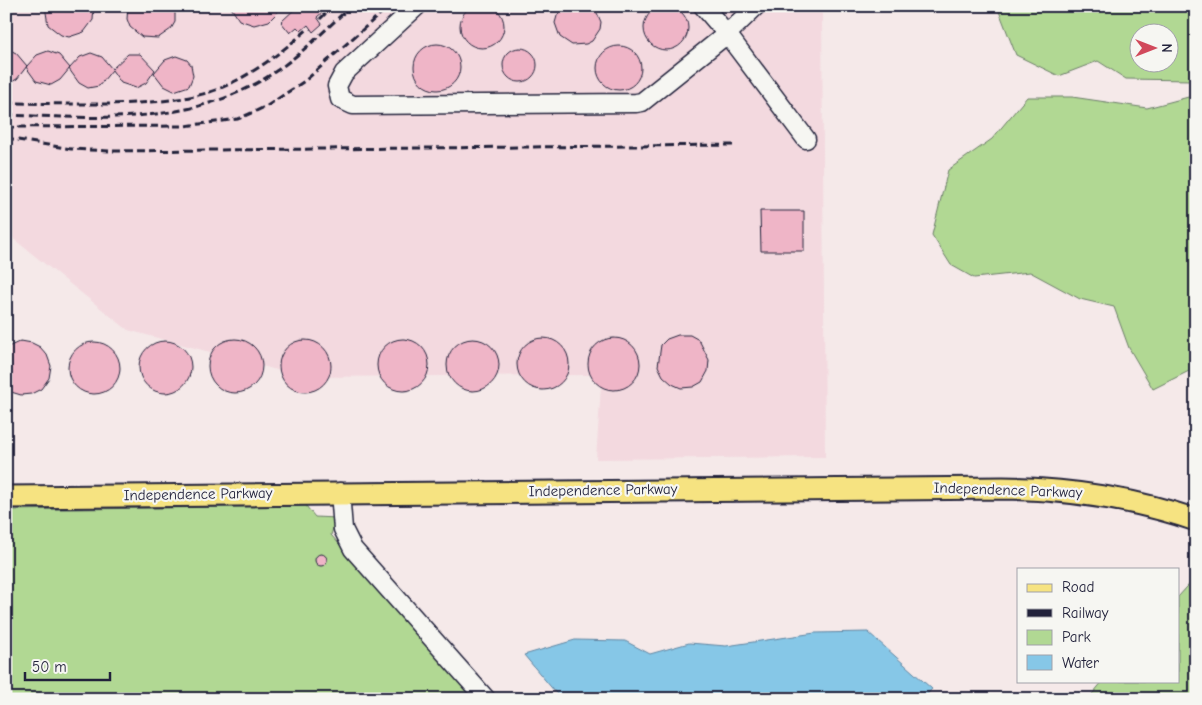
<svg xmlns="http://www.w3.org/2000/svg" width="1202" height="705" viewBox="0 0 1202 705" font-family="'Comic Neue',sans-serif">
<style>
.built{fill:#f3d9df}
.green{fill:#b1d893;stroke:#6a7d67;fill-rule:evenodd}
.water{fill:#86c7e7;stroke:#5e85a2}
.building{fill:#efb5c7;stroke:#22223b}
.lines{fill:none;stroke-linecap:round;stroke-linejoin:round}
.minor-casing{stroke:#22223b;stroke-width:21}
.major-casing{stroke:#22223b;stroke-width:25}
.minor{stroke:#f6f6f2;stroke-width:18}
.major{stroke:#f6e381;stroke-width:21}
.rail{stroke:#22223b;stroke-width:3;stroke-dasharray:8 4;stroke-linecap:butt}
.labels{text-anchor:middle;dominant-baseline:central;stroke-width:4.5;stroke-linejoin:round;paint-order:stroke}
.street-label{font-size:15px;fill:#22223b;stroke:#f6f6f2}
</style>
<rect width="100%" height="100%" fill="#f5e9e9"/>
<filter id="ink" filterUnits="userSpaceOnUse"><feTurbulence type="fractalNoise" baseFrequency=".02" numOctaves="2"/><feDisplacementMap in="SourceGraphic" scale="10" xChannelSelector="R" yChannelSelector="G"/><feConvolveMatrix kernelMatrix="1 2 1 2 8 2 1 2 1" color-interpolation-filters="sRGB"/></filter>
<g filter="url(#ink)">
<path class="built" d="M6,6H822L825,457L596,459L601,387L592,379V375L303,377L128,330L6,233Z"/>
<path class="green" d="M997,6H1196V68L1191,80L1126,79L1098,61L1059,76L1016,55ZM1140,32H1170V62H1140Z
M1196,95L1195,368L1153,389L1129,348L1114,307L1080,299L1030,272L974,278L951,265L932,235L948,170L992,139L1027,97H1072L1147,108Z
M306,506L315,517L336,518L331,535L478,699H6V510Z
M1196,577V699H1088L1103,681H1178V597Z"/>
<path class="water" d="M868,632L932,689L923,699H561L524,655L575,640L625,641L650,654L689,643L726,646L815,633Z"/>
<path class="building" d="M460 26a22 22 0 1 1 44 0a22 22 0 1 1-44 0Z
M644 28a22 22 0 1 1 44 0a22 22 0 1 1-44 0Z
M45,6H94L93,20L84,32L69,37L61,35L48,25Z
M128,6H175V22L171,29L158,38L142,37L130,27L127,19Z
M230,6H279L277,13L269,21L254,25L239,20Z
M298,6H302L306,11L312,6H320L324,11L317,17L322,24L313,32L308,25L301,31L297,27L290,33L281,22Z
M563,6H594L601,22L600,29L592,41L586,44L572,45L560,37L555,23L557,16Z
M414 67a23 23 0 1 1 46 0a23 23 0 1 1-46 0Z
M597 68a22 22 0 1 1 44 0a22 22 0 1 1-44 0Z
M503 65a17 17 0 1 1 34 0a17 17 0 1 1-34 0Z
M6,48L16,53L27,66L17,79L6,85Z
M48,51L59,55L70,68L60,80L51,85L36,81L26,67L37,55Z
M91,53L102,57L112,69L128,54H140L155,70L146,83L136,88L121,83L112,70L99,86L88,88L79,83L69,69L80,57Z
M176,56L187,60L191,65L193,76L189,86L174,91L164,86L154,73L165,60Z
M760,211H804V251H761Z
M678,335H690L699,340L709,360L708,371L702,382L693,387L681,388L672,384L663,376L658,366L661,345L667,339Z
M517 364a26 26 0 1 1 52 0a26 26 0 1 1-52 0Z
M588 364a26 26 0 1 1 52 0a26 26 0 1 1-52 0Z
M377 365a26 26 0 1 1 52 0a26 26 0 1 1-52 0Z
M447 365a26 26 0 1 1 52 0a26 26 0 1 1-52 0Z
M208 366a27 27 0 1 1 54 0a27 27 0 1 1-54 0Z
M279 366a26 26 0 1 1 52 0a26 26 0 1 1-52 0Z
M139 367a26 26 0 1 1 52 0a26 26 0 1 1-52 0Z
M21,341L32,343L40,347L47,355L51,366L49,378L41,389L31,394L21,395L11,392L6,387V348Z
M68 368a26 26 0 1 1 52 0a26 26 0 1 1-52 0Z
M315 560a6 6 0 1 1 12 0a6 6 0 1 1-12 0Z"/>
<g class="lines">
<defs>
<path id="minor" d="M417,6L344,73L337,86L340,99L353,105L636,103L642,102L727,34L756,6
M703,6L727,34L806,139
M340,492L343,529L353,549L486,699"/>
<path id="major" d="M6,497L1003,488C1070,489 1132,498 1196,520"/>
</defs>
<use href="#minor" class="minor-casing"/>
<use href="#major" class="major-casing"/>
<use href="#minor" class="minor"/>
<use href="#major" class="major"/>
<path class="rail" d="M320,19L333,6
M6,103C66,103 168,110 221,88C255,73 282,52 309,28
M6,115C99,118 196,127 276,71C303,53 327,28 351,6
M6,127L185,126L238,119L267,106L306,80L389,6
M6,138L71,149L110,151L736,145"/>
</g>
</g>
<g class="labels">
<g class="street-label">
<text transform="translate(603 490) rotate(-1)">Independence Parkway</text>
<text transform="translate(1008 490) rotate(2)">Independence Parkway</text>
<text transform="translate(198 494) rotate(-1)">Independence Parkway</text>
</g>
</g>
<rect width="1202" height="705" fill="none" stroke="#f6f6f2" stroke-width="25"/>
<rect x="12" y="12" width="1177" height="680" fill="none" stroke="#22223b" stroke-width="2" filter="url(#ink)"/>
<rect x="1017" y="568" width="162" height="115" fill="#f6f6f2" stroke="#a1a1a9"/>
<rect x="1027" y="584" width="25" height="8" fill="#f6e381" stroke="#a1a1a9"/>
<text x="1062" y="592" font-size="15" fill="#22223b">Road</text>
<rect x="1027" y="609" width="25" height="8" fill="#22223b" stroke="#a1a1a9"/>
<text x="1062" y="618" font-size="15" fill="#22223b">Railway</text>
<rect x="1027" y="630" width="25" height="15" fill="#b1d893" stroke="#a1a1a9"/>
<text x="1062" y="642" font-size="15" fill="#22223b">Park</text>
<rect x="1027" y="655" width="25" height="15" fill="#86c7e7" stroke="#a1a1a9"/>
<text x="1062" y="668" font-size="15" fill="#22223b">Water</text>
<g transform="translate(1154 48) rotate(90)"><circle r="24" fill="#f6f6f2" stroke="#a1a1a9"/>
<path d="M0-4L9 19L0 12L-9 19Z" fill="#d1495b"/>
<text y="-8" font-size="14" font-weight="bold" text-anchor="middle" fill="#22223b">N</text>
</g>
<path d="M25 672v8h85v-8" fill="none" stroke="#22223b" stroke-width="2.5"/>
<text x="32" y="672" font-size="15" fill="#22223b" stroke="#f6f6f2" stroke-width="4" paint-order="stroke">50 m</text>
</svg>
